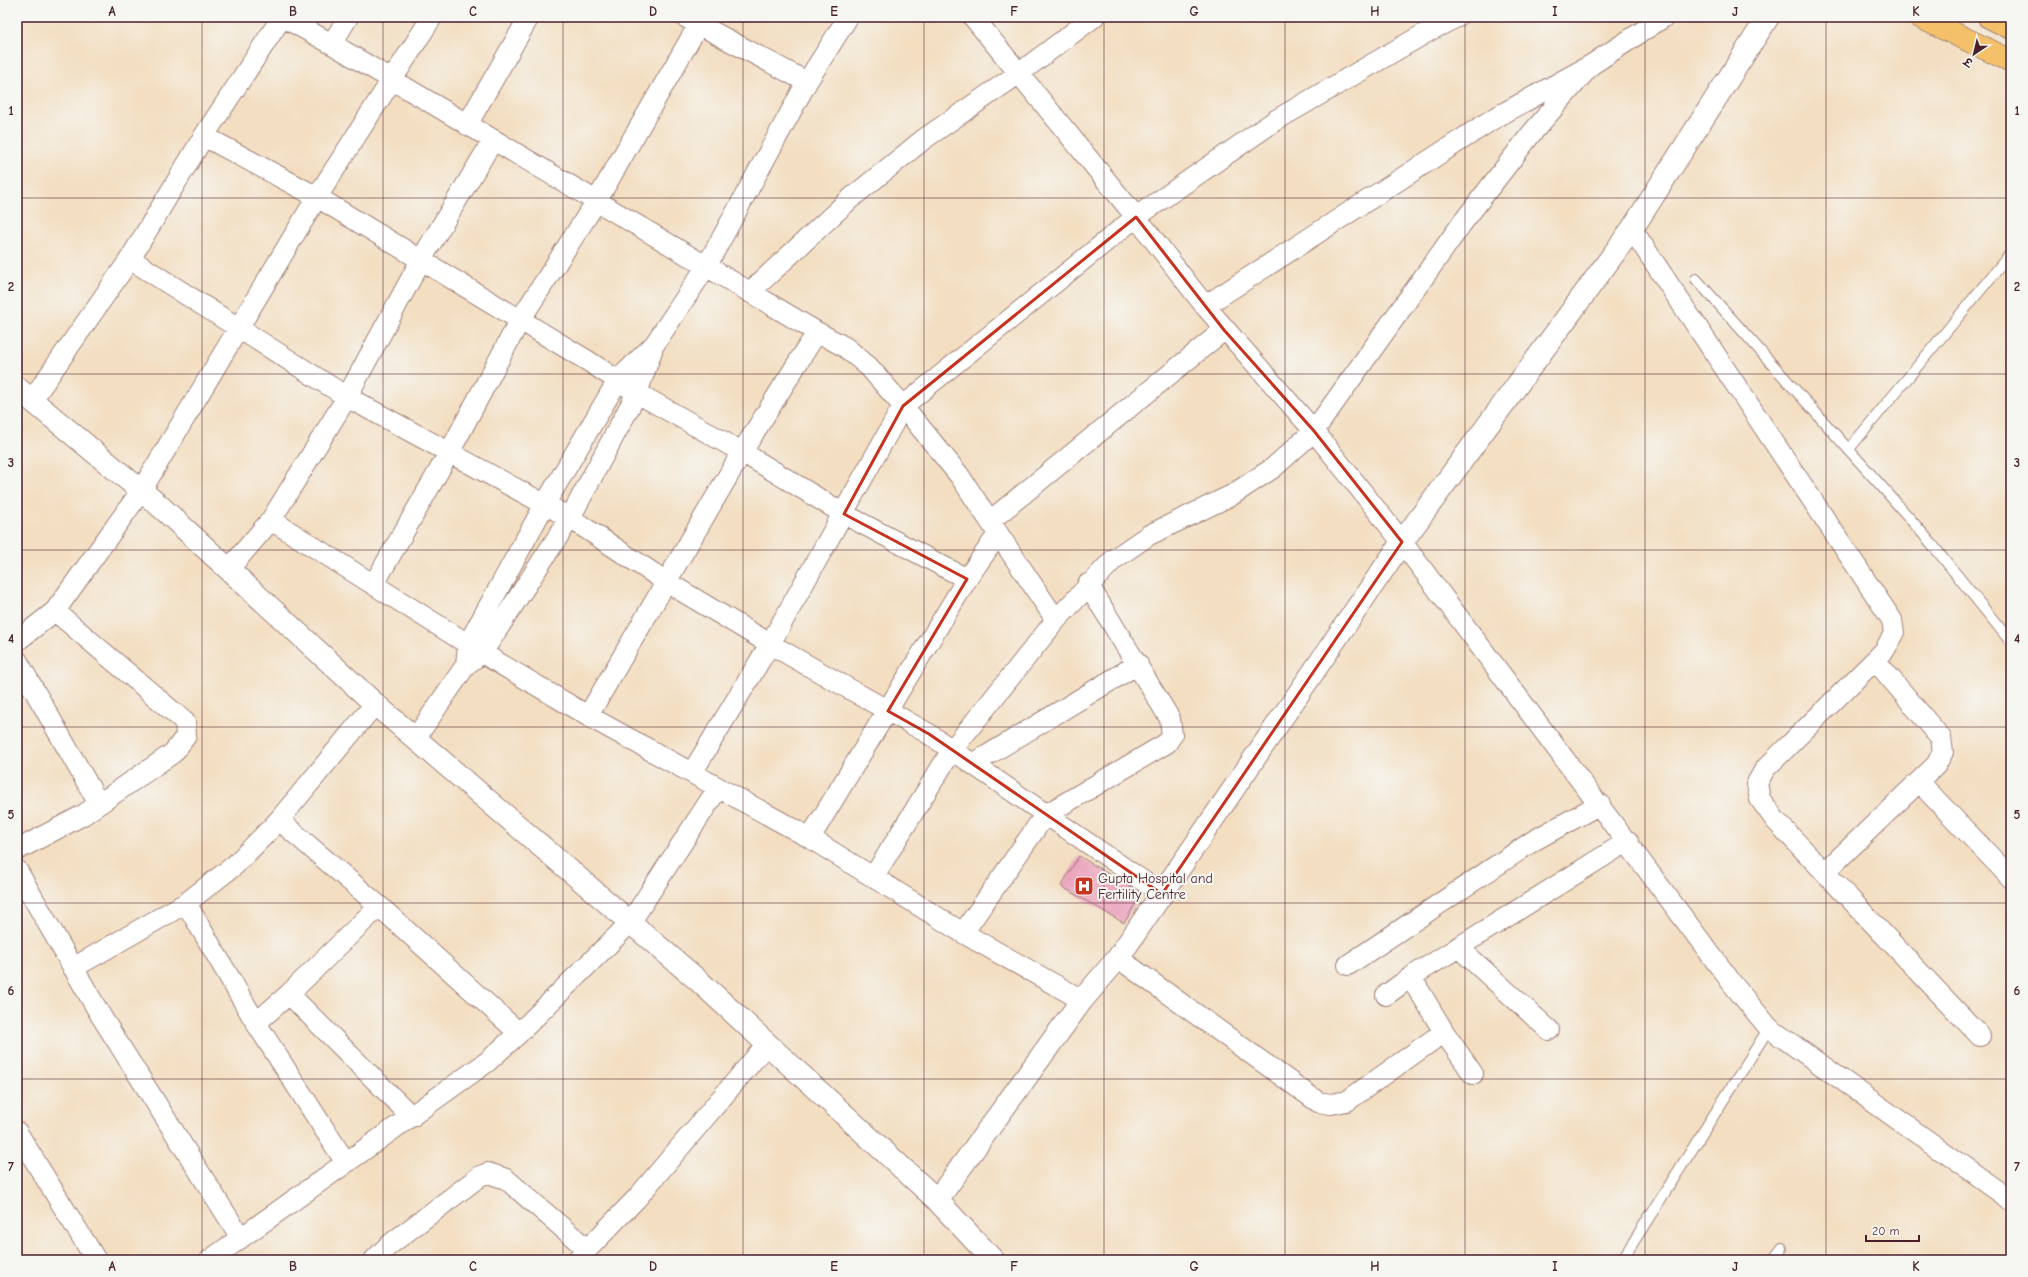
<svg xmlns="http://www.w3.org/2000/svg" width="2028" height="1277" viewBox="0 0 2028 1277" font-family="'Comic Neue','Playpen Sans Deva',sans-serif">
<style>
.building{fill:#eba5be}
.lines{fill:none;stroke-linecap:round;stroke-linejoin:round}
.service-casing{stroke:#9e7e76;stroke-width:12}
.minor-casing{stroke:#9e7e76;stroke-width:22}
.tertiary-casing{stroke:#9e7e76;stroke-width:24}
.primary-casing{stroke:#9e7e76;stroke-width:24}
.service{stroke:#fff;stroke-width:10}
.minor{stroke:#fff;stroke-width:20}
.tertiary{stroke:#fff;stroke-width:22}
.primary{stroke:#f4c16a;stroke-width:22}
.marked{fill:none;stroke:#c8321e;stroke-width:3;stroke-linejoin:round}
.grid{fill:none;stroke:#4a1f2b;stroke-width:1;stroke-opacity:0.55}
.labels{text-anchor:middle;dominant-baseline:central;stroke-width:4;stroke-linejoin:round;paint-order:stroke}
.poi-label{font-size:14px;fill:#4a1f2b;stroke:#f6f6f2;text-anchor:start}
.neatline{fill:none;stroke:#4a1f2b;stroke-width:1.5}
.grid-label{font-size:13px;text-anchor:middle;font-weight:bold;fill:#4a1f2b}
</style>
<rect width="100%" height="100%" fill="#f6f6f2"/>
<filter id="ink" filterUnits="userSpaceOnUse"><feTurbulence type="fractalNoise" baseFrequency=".025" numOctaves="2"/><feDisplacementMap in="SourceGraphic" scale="8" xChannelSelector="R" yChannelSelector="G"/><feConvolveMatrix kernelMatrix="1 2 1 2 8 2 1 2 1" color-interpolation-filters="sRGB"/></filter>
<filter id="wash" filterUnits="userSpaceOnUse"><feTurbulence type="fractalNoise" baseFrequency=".012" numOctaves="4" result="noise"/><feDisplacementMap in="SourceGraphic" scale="16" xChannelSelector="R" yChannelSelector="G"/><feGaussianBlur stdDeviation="0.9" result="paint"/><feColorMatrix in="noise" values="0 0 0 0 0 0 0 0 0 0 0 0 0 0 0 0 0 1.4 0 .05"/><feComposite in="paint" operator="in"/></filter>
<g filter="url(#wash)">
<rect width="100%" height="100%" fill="#f3dec1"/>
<g id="blocks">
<path class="building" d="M1079,856L1141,894L1124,923L1061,886Z"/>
</g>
</g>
<g filter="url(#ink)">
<use href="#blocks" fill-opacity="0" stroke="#9e7e76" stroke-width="1"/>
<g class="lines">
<defs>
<path id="service" d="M1696,279L1891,497L1931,543L2011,642
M1849,449L2011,253
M1622,1260L1769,1028
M1773,1260L1782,1248"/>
<path id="minor" d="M283,17L332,44L817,332L845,347L869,367L903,406L959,475L1056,620L952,750L874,876
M685,17L807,82
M973,17L1136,217L1205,306L1314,431L1402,542L1735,987L1769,1028L2011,1200
M332,44L348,17
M467,125L529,17
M204,136L317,197L588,361L637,393L742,452L844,514L967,579
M1632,229L1892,620L1894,634L1884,651L1765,769L1757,783L1760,799L1776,821L1980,1036
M130,259L204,136L282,17
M750,292L850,199L924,139L1018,74L1094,17
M1205,306L1493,119L1591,65L1664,17
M32,400L130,259L347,397L570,518L665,581L770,644L929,734L1162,894
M271,520L482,653L588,716L810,838L963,933L1082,1000
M990,521L1224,330
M229,569L271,520L347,397L421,260L493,140
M374,584L449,453L520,320L596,202L699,24
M1056,620L1114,559L1149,535L1232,495L1273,468L1314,431L1463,222L1531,134L1591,65
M17,641L55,611L141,491L317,197L432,17
M17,660L99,804
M466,665L468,644L545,504L618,380L654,345L706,267L807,82L848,17
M588,716L742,452L817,332
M415,739L466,665L482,653L570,518L637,393L652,351
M973,764L1138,664
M692,773L770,644L903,406L1136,217L1276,120L1429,31L1457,17
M1919,782L2011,878
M279,820L379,906L519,1033
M810,838L967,579L998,534
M17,850L83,815L173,753L186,736L185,722L55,611
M17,870L101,1016L241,1238
M1825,872L1936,765L1943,752L1941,738L1875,660
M186,903L256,1023L346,1163
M963,933L1045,815L1167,743L1172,735L1170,719L1088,584
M1458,947L1549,1030
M1118,958L1318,1102L1331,1104L1347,1101L1444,1032
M1348,965L1533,841L1600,804
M73,968L186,903L235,865L279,820L375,704
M1411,977L1444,1032L1473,1074
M289,994L412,1117
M1386,995L1411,977L1628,841
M256,1023L289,994L379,906
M17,1132L96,1260
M210,1260L487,1062L519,1033L630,923L718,788
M374,1260L388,1246L480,1176L488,1173L506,1179L587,1249
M577,1260L637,1198L767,1044"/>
<path id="tertiary" d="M17,388L162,508L375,704L700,982L937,1200L993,1260
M937,1200L1082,1000L1118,958L1402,542L1632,229L1768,17"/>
<path id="primary" d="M1920,17L2011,61
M1989,17L2011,28"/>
</defs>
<use href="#service" class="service-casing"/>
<use href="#minor" class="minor-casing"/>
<use href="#tertiary" class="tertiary-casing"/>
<use href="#primary" class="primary-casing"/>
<use href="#service" class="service"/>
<use href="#minor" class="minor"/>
<use href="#tertiary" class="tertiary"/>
<use href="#primary" class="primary"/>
</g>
</g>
<path class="marked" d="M1136,217L1224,330L1314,431L1402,542L1162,894L929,734L888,711L967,579L844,514L903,406Z"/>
<path class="grid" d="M202,17V1260M383,17V1260M563,17V1260M743,17V1260M924,17V1260M1104,17V1260M1285,17V1260M1465,17V1260M1645,17V1260M1826,17V1260M17,198H2011M17,374H2011M17,550H2011M17,727H2011M17,903H2011M17,1079H2011"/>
<defs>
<symbol id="hospital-square" viewBox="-11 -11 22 22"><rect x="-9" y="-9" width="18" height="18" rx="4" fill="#c8321e" stroke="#f6f6f2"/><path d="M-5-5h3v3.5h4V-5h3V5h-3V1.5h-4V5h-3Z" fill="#fff"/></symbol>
</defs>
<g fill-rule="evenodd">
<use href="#hospital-square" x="1073" y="875" width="22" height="22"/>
</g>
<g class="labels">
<g class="poi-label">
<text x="1098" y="878">Gupta Hospital and<tspan x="1098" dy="16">Fertility Centre</tspan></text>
</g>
</g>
<rect width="2028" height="1277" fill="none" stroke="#f6f6f2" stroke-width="44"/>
<g transform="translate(1974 54) rotate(215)" stroke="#f6f6f2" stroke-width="3" paint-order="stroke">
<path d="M0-3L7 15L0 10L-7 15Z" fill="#4a1f2b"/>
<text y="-6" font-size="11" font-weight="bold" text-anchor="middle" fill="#4a1f2b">उ</text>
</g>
<path d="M1866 1235v6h53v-6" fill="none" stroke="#4a1f2b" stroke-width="2"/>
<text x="1872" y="1235" font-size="12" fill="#4a1f2b" stroke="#f6f6f2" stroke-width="3" paint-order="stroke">20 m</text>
<rect x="22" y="22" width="1984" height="1233" class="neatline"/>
<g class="grid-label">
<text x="112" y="16">A</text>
<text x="293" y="16">B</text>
<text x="473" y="16">C</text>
<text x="653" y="16">D</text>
<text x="834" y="16">E</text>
<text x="1014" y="16">F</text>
<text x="1194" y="16">G</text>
<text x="1375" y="16">H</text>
<text x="1555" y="16">I</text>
<text x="1735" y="16">J</text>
<text x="1916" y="16">K</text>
<text x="11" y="115">1</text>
<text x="2017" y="115">1</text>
<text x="11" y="291">2</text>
<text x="2017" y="291">2</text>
<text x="11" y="467">3</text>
<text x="2017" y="467">3</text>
<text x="11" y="643">4</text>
<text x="2017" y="643">4</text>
<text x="11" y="819">5</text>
<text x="2017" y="819">5</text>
<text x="11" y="995">6</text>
<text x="2017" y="995">6</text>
<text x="11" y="1171">7</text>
<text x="2017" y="1171">7</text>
<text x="112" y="1271">A</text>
<text x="293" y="1271">B</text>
<text x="473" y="1271">C</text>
<text x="653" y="1271">D</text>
<text x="834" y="1271">E</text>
<text x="1014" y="1271">F</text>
<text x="1194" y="1271">G</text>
<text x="1375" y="1271">H</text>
<text x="1555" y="1271">I</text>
<text x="1735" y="1271">J</text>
<text x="1916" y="1271">K</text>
</g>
</svg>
